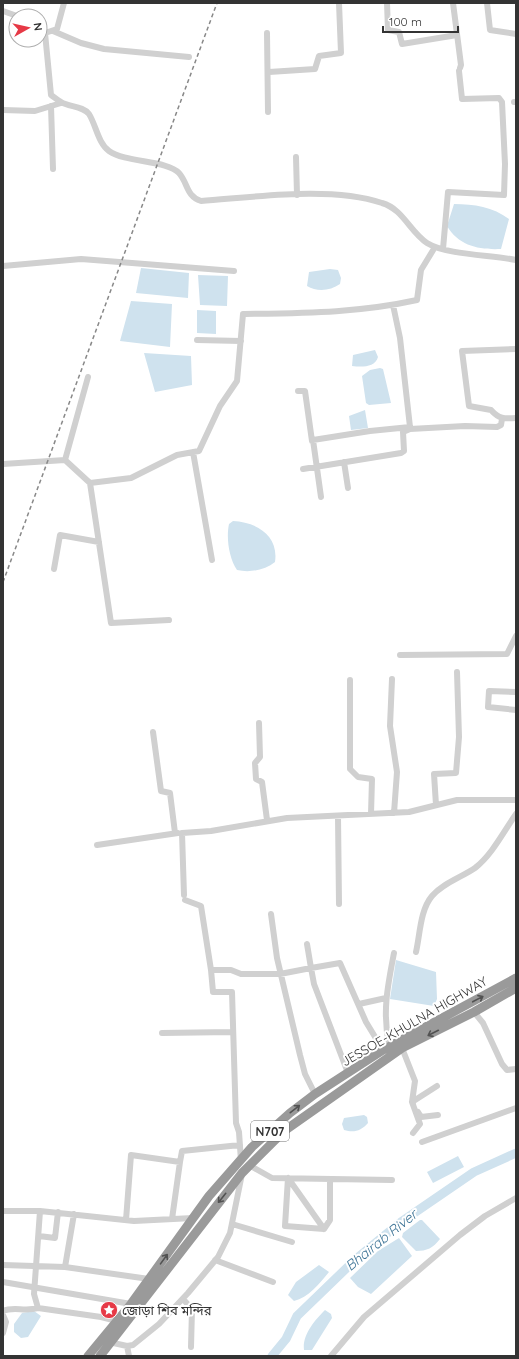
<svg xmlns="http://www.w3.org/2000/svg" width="519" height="1359" viewBox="0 0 519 1359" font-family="Quicksand,'Noto Sans Bengali',sans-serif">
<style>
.water{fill:#cfe2ee}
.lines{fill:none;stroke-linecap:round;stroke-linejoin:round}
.river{stroke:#cfe2ee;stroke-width:9}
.minor{stroke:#d0d0d0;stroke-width:6}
.highway{stroke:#9a9a9a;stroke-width:9}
.rail{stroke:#888;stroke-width:1.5;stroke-dasharray:4 3;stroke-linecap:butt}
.oneway{stroke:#525252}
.labels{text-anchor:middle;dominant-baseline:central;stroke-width:4;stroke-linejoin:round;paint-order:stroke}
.shield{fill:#fff;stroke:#707070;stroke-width:1}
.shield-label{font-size:12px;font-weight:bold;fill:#333}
.street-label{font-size:13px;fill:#333;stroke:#fff}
.poi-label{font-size:13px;fill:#333;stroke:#fff;text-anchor:start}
.water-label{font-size:14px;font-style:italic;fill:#3f7597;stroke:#fff}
</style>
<rect width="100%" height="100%" fill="#fff"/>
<path class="water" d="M454,204C474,204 493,207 509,219L501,249C479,250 459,246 447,226Z
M141,268L189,273L188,298L136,293Z
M330,269L338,270L341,278L340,284C330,291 317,292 307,286L309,272Z
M198,275L228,276L227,306L200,305Z
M131,301L172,304L170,347L120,341Z
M197,310L216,311V334L197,333Z
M375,350L378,357C375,368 361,367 352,366L353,355Z
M144,353L191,356L192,385L155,392Z
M380,368L383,369L391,403L369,405L366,403L362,376L370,370Z
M365,410L368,428L351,430L349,416Z
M233,521C256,522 279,535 275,562C265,570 250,573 237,570C229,558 226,538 229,524Z
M396,960L436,972L437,999L434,1006L390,999Z
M364,1115L367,1117L368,1123C361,1131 354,1133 344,1130L342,1124L344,1118Z
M458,1156L464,1167L433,1183L427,1172Z
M420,1220H422L440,1239C433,1248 427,1251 416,1251L402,1237L403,1233Z
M399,1238L412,1256L371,1294L358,1287L350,1278L378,1251Z
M319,1265L329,1272C320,1283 308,1298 294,1301L288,1295L296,1282Z
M325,1310L331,1314L332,1318L312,1350H304C302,1335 315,1320 325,1310Z
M34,1311L41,1316L28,1337L21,1338L14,1332V1324L22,1313Z"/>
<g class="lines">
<path class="river" d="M272,1356L286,1339L297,1316L356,1259L401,1222L474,1172L516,1153"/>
<path class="minor" d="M387,3L388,30L399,32L402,44L457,35
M453,3L461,65L460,68
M487,3L490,30L516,34
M3,11L17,16
M40,29L45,33L57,29L64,3
M53,31L81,43L104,49L189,57
M45,33L51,95C54,97 57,100 61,102C69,107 83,106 89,114C96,125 98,143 109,151C126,163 167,160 179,173C188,183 186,196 201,201C256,197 331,186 382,203C403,209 410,232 427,243C446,255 492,255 516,260
M267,33L268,112
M269,72L315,69L319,56L341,53L339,3
M514,102H516
M51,106L53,169
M3,110L35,111L61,103
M296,157L297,195
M443,249L448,192L504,195L505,164L502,102L499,98L462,99L459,71
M3,266L81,259L234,271
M197,340L241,341
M516,349L462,351L469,406L491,410C499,419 504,419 516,418
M298,391H305L312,441
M193,452L212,560
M65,460L88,377
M344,462L348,488
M3,464L65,460L90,483L131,478L177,455L199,451L220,406L237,381L243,314C304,313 358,313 417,300L421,270L435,247
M303,469L401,453L404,451L403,432L410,429L465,426L497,427L501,425L502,419
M90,483L111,623L169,620
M321,497L313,440L370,431L410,427L400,338L393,305
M54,569L60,535L99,542
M400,655L507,654L516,636
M392,679L390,726L397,772L394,813
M350,680V769L358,777L372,779L371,814
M516,692L489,691L488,707L516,710
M259,723L260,757L255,763L256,779L262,782L267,820
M153,732L161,791L170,793L175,833
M436,805L434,774L456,773L459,737L457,672
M338,816L339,904
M97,845L178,833
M184,895L182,833L211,831L287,818L409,812L457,800H516
M185,900L201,906L211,970H231L241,974H280L311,968L307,944
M271,914L277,958L300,1055L305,1074L315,1094
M416,952C420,935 420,910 432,896C443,883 462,877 475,868C492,855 504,831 516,814
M211,970L213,992H232L236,1123L239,1132L241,1161
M359,1004L386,998
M474,1012L483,1023L502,1064L507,1070L516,1069
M162,1033L232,1032
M389,1044C382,1012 388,984 394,953
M402,1048L415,1081L412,1102L420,1124L413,1133
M348,1073L314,984L311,968L340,963L366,1022L383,1050
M413,1104L412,1102L437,1086
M418,1112L421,1117L438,1115
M422,1142L516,1108
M249,1165L272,1178L392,1180
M288,1178L285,1226L324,1229L330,1220V1179
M288,1178L324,1229
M3,1211H40L134,1221L193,1218
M40,1211L34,1294L38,1308L101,1317L117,1321
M172,1219L180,1162
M126,1220L131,1155L180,1162L182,1151L240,1145
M232,1224L292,1242
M39,1236L55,1238L58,1212
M215,1260L273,1282
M3,1265L65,1267L149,1279
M65,1267L74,1214
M3,1282L131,1304
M183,1299L192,1309L191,1347
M3,1311C14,1306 24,1312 38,1308
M3,1315L6,1322L3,1333
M109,1342L127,1346L133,1345L159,1324L188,1293L218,1257L230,1233L242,1174
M127,1346L129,1356
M331,1356L364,1317L460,1235L485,1216L516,1198"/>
<path class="highway" d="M88,1356L131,1304L209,1196L252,1147L290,1113L315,1094L383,1050L516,978
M100,1356L242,1173L284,1131L402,1048L474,1012L516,988"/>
<path class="rail" d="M3,582L217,3"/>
</g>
<defs><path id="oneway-shaft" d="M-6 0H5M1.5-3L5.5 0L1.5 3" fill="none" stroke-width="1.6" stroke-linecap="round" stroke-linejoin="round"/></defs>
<g class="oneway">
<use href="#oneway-shaft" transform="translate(478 999) rotate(-28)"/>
<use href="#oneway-shaft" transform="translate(433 1033) rotate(153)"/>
<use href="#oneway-shaft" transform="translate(295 1109) rotate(-38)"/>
<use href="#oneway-shaft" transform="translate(222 1198) rotate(129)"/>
<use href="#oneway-shaft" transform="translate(164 1259) rotate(-54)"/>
</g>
<defs>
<symbol id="sight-disc" viewBox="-11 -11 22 22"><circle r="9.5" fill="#e63946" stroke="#fff"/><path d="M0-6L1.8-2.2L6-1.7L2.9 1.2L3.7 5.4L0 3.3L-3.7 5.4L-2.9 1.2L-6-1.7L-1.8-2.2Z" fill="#fff"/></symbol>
</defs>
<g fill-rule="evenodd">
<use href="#sight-disc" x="99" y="1300" width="20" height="20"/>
</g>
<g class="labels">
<rect class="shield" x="251" y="1121" width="38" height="20" rx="3"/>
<g class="shield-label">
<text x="270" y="1131">N707</text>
</g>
<g class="street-label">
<text transform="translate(414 1021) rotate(-30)">JESSOE-KHULNA HIGHWAY</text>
</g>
<g class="poi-label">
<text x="122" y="1310">জোড়া শিব মন্দির</text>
</g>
<g class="water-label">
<text transform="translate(381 1240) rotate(-39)">Bhairab River</text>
</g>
</g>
<rect width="519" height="1359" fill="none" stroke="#333333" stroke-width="8"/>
<g transform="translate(28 28) rotate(82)"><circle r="19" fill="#ffffff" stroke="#adadad"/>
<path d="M0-3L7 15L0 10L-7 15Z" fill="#e63946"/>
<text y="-6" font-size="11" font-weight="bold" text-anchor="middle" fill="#333333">N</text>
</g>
<path d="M383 26v6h75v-6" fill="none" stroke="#333333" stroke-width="2"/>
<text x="389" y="26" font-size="12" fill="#333333" stroke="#ffffff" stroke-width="3" paint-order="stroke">100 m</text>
</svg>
